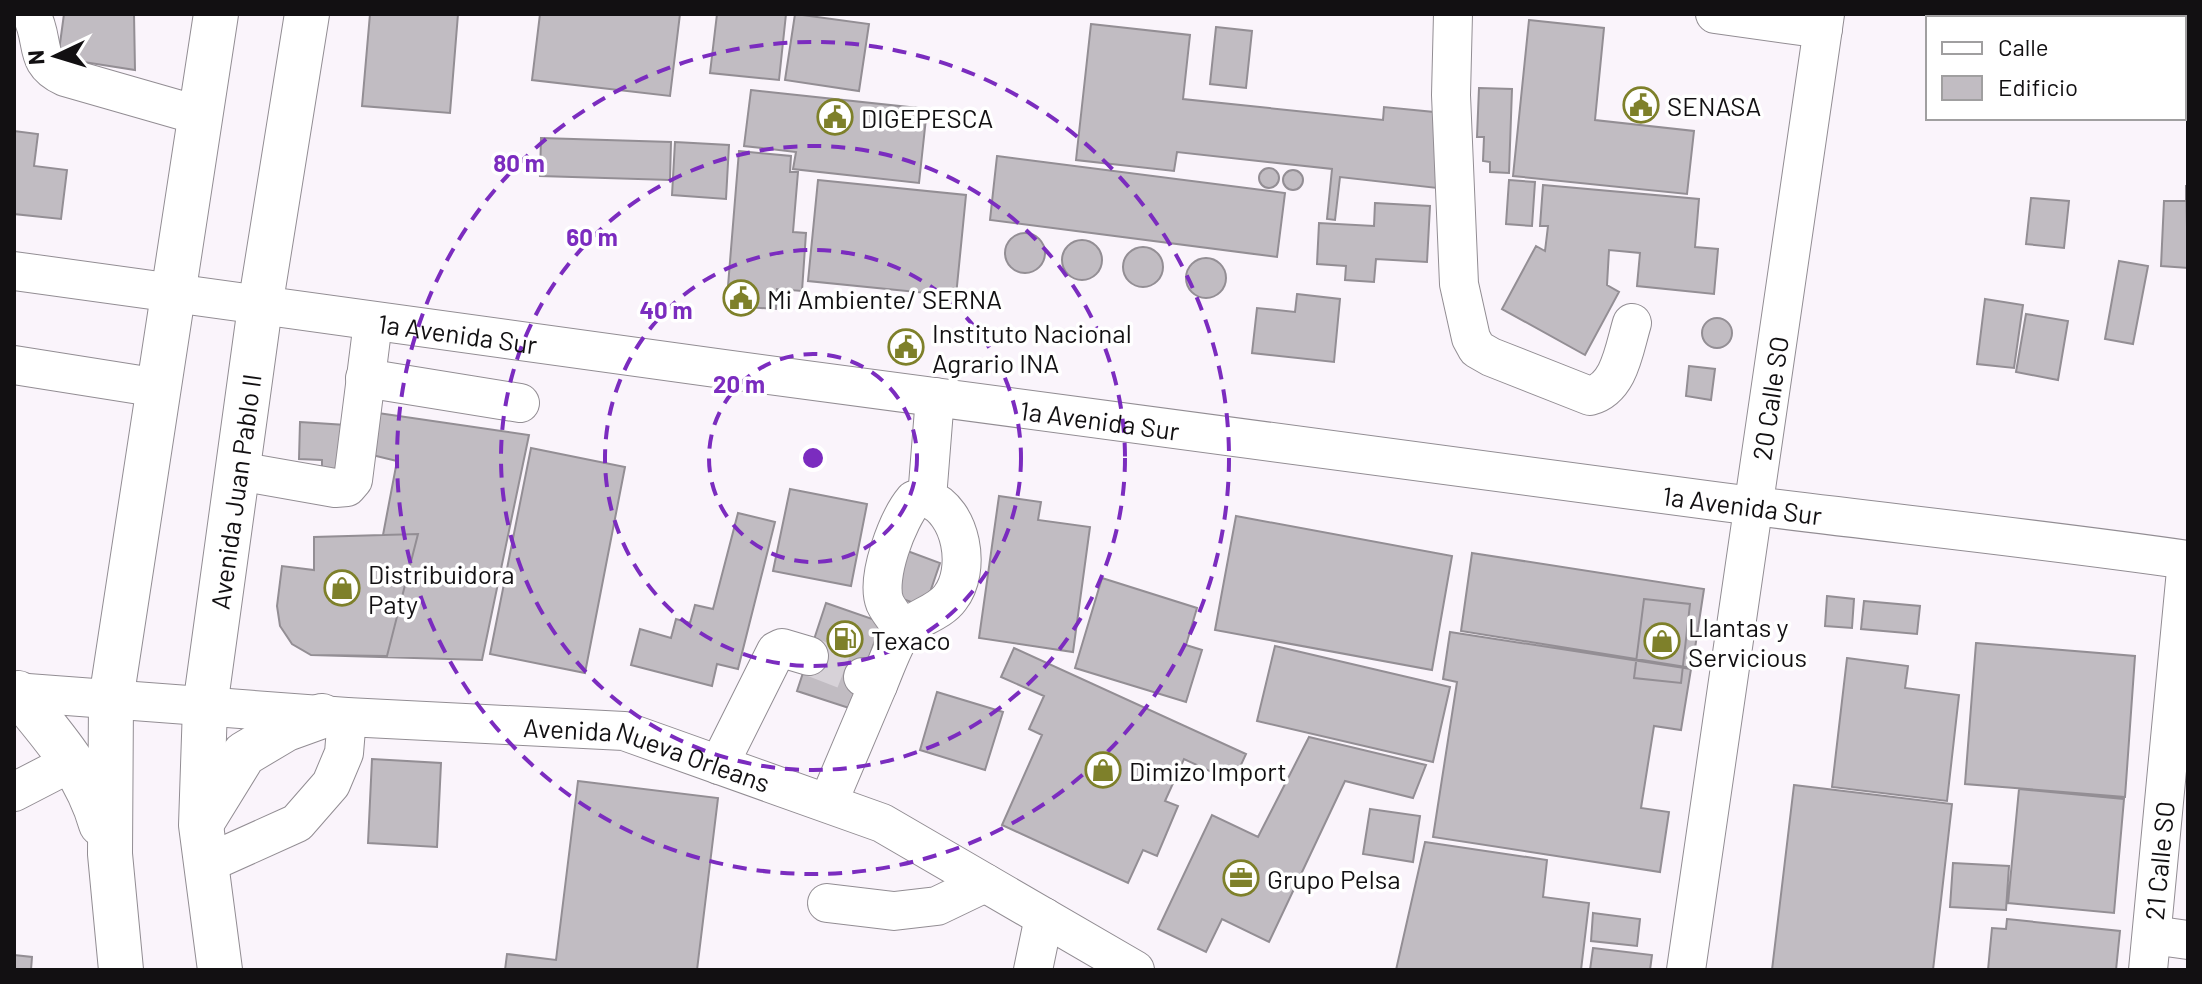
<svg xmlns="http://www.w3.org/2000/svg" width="2202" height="984" viewBox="0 0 2202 984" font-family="Barlow,sans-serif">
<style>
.building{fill:#c1bcc2;stroke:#938e94;stroke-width:2}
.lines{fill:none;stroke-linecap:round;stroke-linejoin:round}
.minor-tunnel{stroke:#d7d2d8;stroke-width:38;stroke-dasharray:38 19;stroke-linecap:butt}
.minor-casing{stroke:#928d93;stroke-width:40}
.highway-casing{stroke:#928d93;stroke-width:46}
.minor{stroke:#fff;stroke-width:38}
.highway{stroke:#fff;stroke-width:44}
.ring{fill:none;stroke:#7b2cbf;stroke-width:4;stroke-dasharray:14 10}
.labels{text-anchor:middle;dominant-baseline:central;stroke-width:7;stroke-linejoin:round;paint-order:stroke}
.poi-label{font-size:26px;fill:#121012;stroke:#fff;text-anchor:start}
.street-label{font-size:26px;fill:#121012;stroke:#fff}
.centre{fill:#7b2cbf;stroke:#fff;stroke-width:4}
.ring-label{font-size:24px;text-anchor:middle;font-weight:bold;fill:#7b2cbf;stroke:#fff;stroke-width:7;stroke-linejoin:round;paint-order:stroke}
</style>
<rect width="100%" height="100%" fill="#faf4fb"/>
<path class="building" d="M64,14H134L135,70L58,58Z
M370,14H458L450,113L362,106Z
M540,14H680L670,96L532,80Z
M717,14H786L779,80L710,73Z
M795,14L869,24L859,91L785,80Z
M2076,14H2123V18H2076Z
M2138,14H2181V18H2138Z
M1529,20L1604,28L1595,120L1694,131L1687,194L1513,176Z
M1091,24L1190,35L1183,99L1383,120L1384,107L1444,113L1437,188L1340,177L1335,220L1327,219L1332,169L1177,152L1174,171L1076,160Z
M1216,27L1252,31L1246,88L1210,84Z
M1479,88L1512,89L1509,173L1490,172V162L1483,161L1484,137H1477Z
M751,90L927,109L919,183L793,169L796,152L744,146Z
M14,131L38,134L34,166L67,170L61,219L14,214Z
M541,138L671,142L670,180L540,176Z
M675,142L729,145L726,199L672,195Z
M739,151L791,156L790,172H798L793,232L806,233L802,291L777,289L776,309L748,307L750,288L728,286Z
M997,156L1285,193L1277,257L990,220Z
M1259 178a10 10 0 1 1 20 0a10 10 0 1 1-20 0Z
M1283 180a10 10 0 1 1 20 0a10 10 0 1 1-20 0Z
M818,180L966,195L956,296L808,281Z
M1509,180L1535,182L1532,226L1506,224Z
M1543,185L1699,199L1695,247L1718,249L1714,294L1637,286L1640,253L1609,250L1607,285L1619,292L1585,355L1502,309L1536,246L1545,251L1548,226H1540Z
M2186,185L2188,268L2161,266L2164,201H2186Z
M2031,198L2069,201L2064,248L2026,244Z
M1375,203L1430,206L1427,262L1376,259L1374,282L1345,280L1346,266L1317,264L1319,223L1374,226Z
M1005 253a20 20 0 1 1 40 0a20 20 0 1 1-40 0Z
M1062 260a20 20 0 1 1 40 0a20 20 0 1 1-40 0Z
M1123 267a20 20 0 1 1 40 0a20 20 0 1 1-40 0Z
M1186 278a20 20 0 1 1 40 0a20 20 0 1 1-40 0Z
M2119,261L2148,266L2133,344L2105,339Z
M1297,294L1340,299L1334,362L1252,353L1257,308L1295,312Z
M1985,299L2023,305L2014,368L1977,364Z
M2026,314L2068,321L2058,380L2016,372Z
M1702 333a15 15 0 1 1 30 0a15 15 0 1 1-30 0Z
M1689,366L1715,369L1711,400L1686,396Z
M378,413L529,435L482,660L311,655L292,644L280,626L277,606L282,566L314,570V537L383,535L397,461L372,455Z
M300,422L346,425L344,473L322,472V460L299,459Z
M531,448L625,467L585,673L490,654Z
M790,489L867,504L851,586L773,571Z
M999,496L1041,502L1038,520L1090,527L1073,652L979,638Z
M738,513L775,522L738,669L717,664L712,686L631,665L640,629L671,638L676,619L690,623L695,605L713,609Z
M1236,516L1452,556L1432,670L1215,630Z
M418,534L387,656L311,655L292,644L280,626L277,606L282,566L314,570V537Z
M902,549L940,563L925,607L886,593Z
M1472,553L1704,589L1692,668L1461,631Z
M1102,578L1197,608L1186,645L1202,650L1186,702L1075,668Z
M1827,596L1854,599L1852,628L1825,626Z
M1644,599L1690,604L1681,683L1634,678Z
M1864,601L1920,606L1917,634L1861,629Z
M826,603L881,622L852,709L797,691Z
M1450,632L1691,669L1681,730L1654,726L1641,808L1669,812L1660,872L1433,837L1457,682L1443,679Z
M1976,643L2135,656L2125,797L1965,784Z
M1275,646L1450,687L1433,762L1257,721Z
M1014,648L1246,754L1233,782L1184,759L1165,801L1178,806L1157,856L1143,850L1128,883L1002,825L1042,735L1029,729L1044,696L1001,677Z
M1847,658L1908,666L1905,688L1959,695L1947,801L1832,787Z
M937,692L1003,712L985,770L920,750Z
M1309,737L1426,765L1413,798L1345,781L1269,942L1222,919L1206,952L1158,929L1212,815L1258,837Z
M372,759L441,763L437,847L368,843Z
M578,781L718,798L697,970H505L507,954L556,960Z
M1794,785L1952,804L1933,970H1772Z
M2019,789L2124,799L2114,913L2008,903Z
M1370,809L1420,816L1413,862L1363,854Z
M1425,842L1547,860L1543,897L1589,903L1581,970H1396Z
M1953,863L2009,866L2006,910L1950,907Z
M1593,913L1640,919L1637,946L1591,941Z
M2007,919L2120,931L2116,970H1988L1992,928L2006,929Z
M1593,948L1652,955L1650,970H1590Z
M14,955L32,957L31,970H14Z"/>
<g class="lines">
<path class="minor-tunnel" d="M809,656L863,677"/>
<defs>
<g id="minor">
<path d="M31,14C46,42 32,62 65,77L201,116"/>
<path d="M1453,14L1451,95L1459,284L1471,338L1477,349L1491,357L1590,396C1620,388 1624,349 1632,323"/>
<path d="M1715,14L1823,29"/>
<path id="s1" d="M14,271C578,351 1142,425 1707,500C1867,521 2028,537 2188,560"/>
<path d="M14,365L159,388"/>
<path d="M365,378L520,403"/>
<path d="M238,471L335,488L347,487L353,480L373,322"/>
<path d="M904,630C898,622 889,612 885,603C875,578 898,519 914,500L927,498"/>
<path d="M878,685C884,671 895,639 905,629C917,617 939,613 950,598C972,570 962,511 927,498L935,397"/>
<path id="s2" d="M14,692L347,717L624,731L882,823L1135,970"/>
<path d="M719,765L776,651L782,648L809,656"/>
<path d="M14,792L74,761"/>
<path d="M828,803L878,685L863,677"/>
<path d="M206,864L297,823L331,784L344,753L347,717"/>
<path d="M827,903L894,911L937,906L985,883"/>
<path d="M2152,935L2188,940"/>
<path d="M1033,970L1044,917"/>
<path id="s3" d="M1686,970L1825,14"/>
<path id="s4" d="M2148,970L2187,560"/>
</g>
<g id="highway">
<path d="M18,693C52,735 86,771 101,824"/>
<path d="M204,819L244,754L286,729L322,716"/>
<path d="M121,970L110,854L111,700L216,14"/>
<path id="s5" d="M220,970L201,825L205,707L260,307L307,14"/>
</g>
</defs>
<use href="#minor" class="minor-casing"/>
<use href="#highway" class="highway-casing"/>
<use href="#minor" class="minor"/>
<use href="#highway" class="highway"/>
</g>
<g class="ring">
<circle cx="813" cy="458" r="104"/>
<circle cx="813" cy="458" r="208"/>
<circle cx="813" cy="458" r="312"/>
<circle cx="813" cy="458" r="416"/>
</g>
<defs>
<symbol id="civic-ring" viewBox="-11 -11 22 22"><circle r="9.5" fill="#fff" stroke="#7e802a" stroke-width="1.5"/><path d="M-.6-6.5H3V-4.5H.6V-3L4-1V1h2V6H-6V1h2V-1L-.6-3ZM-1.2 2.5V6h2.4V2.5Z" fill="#7e802a"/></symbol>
<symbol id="shop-ring" viewBox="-11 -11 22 22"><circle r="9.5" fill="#fff" stroke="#7e802a" stroke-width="1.5"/><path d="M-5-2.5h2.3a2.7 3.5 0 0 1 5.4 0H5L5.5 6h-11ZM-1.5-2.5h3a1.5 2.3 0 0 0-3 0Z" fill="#7e802a"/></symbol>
<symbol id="fuel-ring" viewBox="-11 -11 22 22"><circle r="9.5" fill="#fff" stroke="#7e802a" stroke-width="1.5"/><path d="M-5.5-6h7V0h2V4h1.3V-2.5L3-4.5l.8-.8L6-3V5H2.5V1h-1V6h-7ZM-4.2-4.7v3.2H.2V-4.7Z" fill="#7e802a"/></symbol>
<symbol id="office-ring" viewBox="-11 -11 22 22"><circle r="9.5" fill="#fff" stroke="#7e802a" stroke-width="1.5"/><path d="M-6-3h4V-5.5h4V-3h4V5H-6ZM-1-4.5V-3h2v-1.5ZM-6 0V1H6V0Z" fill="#7e802a"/></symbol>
</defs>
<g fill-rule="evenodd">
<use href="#civic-ring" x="1621" y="85" width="40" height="40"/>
<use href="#civic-ring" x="815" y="97" width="40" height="40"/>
<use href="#civic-ring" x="721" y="278" width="40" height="40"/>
<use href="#civic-ring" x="886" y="327" width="40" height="40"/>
<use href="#shop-ring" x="322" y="568" width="40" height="40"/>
<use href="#fuel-ring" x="825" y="619" width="40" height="40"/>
<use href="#shop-ring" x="1642" y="621" width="40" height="40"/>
<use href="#shop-ring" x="1083" y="750" width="40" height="40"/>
<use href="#office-ring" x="1221" y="858" width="40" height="40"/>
</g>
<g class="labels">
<g class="poi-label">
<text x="1667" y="105">SENASA</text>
<text x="861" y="117">DIGEPESCA</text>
<text x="767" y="298">Mi Ambiente/ SERNA</text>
<text x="932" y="332">Instituto Nacional<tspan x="932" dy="30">Agrario INA</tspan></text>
<text x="368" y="573">Distribuidora<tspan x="368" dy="30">Paty</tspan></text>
<text x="1688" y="626">Llantas y<tspan x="1688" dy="30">Servicious</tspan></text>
<text x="871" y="639">Texaco</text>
<text x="1129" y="770">Dimizo Import</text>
<text x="1267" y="878">Grupo Pelsa</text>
</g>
<g class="street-label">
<text stroke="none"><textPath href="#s1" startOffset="448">1a Avenida Sur</textPath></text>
<text stroke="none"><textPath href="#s3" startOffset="578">20 Calle SO</textPath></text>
<text stroke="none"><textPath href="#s1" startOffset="1096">1a Avenida Sur</textPath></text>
<text stroke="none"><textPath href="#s5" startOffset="482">Avenida Juan Pablo II</textPath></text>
<text stroke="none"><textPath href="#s1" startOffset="1744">1a Avenida Sur</textPath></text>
<text stroke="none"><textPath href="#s2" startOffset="638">Avenida Nueva Orleans</textPath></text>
<text stroke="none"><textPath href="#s4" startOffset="110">21 Calle SO</textPath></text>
</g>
</g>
<circle cx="813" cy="458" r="12" class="centre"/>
<g class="ring-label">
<text x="519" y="172">80 m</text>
<text x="592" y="246">60 m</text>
<text x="666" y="319">40 m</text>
<text x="739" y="393">20 m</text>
</g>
<rect width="2202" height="984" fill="none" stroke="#121012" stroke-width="32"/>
<rect x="1926" y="16" width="260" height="104" fill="#ffffff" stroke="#a09fa0" stroke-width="2"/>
<rect x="1942" y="42" width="40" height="12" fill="#ffffff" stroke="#a09fa0" stroke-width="2"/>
<text x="1998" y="56" font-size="24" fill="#121012">Calle</text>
<rect x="1942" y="76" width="40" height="24" fill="#c1bcc2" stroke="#a09fa0" stroke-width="2"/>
<text x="1998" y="96" font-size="24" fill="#121012">Edificio</text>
<g transform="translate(56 56) rotate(266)" stroke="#ffffff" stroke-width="6" paint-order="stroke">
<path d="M0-6L14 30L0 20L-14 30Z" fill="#121012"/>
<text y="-12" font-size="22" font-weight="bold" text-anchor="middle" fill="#121012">N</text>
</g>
</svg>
